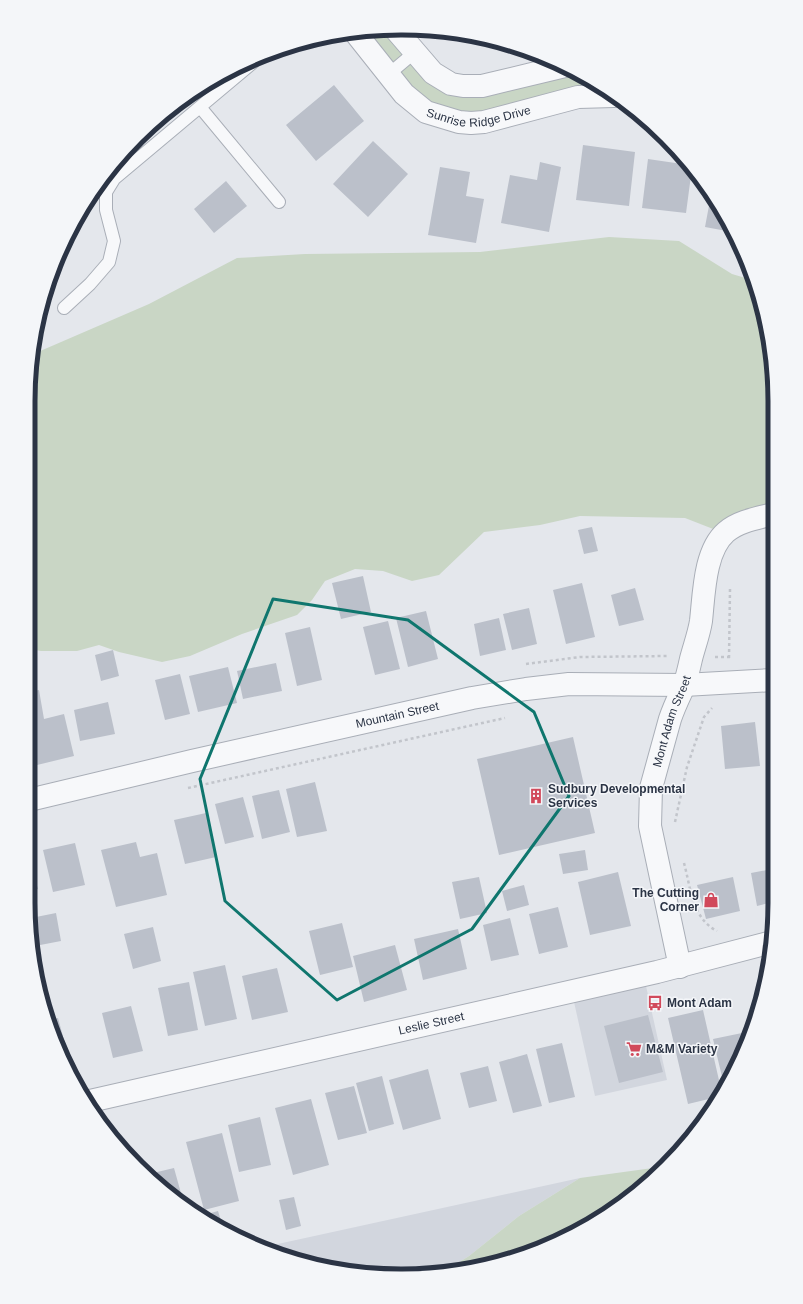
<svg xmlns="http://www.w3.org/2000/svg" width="803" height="1304" viewBox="0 0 803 1304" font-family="Helvetica,sans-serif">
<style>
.built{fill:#d2d6de}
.green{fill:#c9d6c5}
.building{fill:#bbc0ca}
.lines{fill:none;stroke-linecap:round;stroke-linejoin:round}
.lane-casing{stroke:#a9aeb7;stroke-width:14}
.street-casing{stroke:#a9aeb7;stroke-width:24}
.path{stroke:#c2c5cb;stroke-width:2.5;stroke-dasharray:3 3;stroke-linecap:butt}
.lane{stroke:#f7f8fa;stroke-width:12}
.street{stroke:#f7f8fa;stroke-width:22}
.marked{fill:none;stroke:#0f766e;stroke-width:3;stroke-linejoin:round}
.labels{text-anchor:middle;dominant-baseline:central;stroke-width:3;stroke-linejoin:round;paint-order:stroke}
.street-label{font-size:12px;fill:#2b3445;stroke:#f4f6f9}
.poi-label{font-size:12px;font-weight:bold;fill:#2b3445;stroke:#f4f6f9;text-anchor:start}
.rim{fill:none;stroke:#2b3445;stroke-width:5}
</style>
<rect width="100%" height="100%" fill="#e4e7ec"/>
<path class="built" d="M644,977L667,1080L595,1096L572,993Z
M580,1178L519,1216L469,1256L450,1268L401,1276L282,1256L264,1247Z"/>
<path class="green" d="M398,30L452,83L566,66L618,98L483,124L426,115L352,31Z
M609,237L679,241L732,274L752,280L762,305L774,377V516L726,534L685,518L580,516L540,525L484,532L439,575L412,581L383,571L355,569L325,581L312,600L297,615L242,634L190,656L162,662L119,652L99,645L77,651H41L29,649L31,355L149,304L237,258L305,254L480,252Z
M660,1167L629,1199L521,1256L450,1268L469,1256L519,1216L580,1178Z"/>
<path class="building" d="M334,85L364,121L316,161L286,125Z
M373,141L408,174L368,217L333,184Z
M583,145L635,152L629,206L576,200Z
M648,159L689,165L692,168L686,213L642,208Z
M540,162L561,167L549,232L501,223L510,175L537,180Z
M440,167L470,172L466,196L484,199L476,243L428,235Z
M226,181L247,206L214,233L194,209Z
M711,195L725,215L732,232L705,227Z
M592,527L598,551L584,554L578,530Z
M363,576L371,612L341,619L332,583Z
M582,583L595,637L566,644L553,590Z
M635,588L644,620L619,626L611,595Z
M529,608L537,644L512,650L503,614Z
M426,611L438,659L408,667L396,618Z
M499,618L506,650L480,656L474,624Z
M388,621L400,669L375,675L363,627Z
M310,627L322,680L297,686L285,633Z
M113,650L119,676L101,681L95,655Z
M276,663L282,691L243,699L237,671Z
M228,667L237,703L198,712L189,676Z
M180,674L190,714L165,720L155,680Z
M39,690L44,719L64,714L74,756L33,766L29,747V692Z
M108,702L115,734L80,741L74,710Z
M755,722L760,766L725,769L721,726Z
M573,737L595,833L499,855L477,759Z
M315,782L327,831L297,837L286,789Z
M279,790L290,832L262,839L252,796Z
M243,797L254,837L225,844L215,804Z
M206,813L216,857L185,864L174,820Z
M136,842L140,857L157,853L167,895L116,907L101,850Z
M75,843L85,885L53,892L43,850Z
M585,850L588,870L563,874L559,854Z
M28,852L38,889L28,892Z
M772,869V902L757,906L751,873Z
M618,872L631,926L590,935L578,882Z
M479,877L487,913L460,919L452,882Z
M733,877L740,911L706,919L697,885Z
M524,885L529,905L507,911L502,891Z
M558,907L568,947L539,954L529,914Z
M56,913L61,941L35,946L31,918Z
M510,918L519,955L491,961L483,925Z
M342,923L353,967L320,975L309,931Z
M153,927L161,961L133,969L124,934Z
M458,929L467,969L423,980L414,939Z
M395,945L407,990L364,1002L353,956Z
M225,965L237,1019L205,1026L193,972Z
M277,968L288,1012L252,1020L242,976Z
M189,982L198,1030L168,1036L158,988Z
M131,1006L143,1051L113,1058L102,1013Z
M703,1010L721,1089L717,1097L688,1104L668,1018Z
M648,1015L663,1072L619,1083L604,1026Z
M58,1018L70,1062H69L48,1022V1021Z
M742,1033L745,1047L724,1085L713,1039Z
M562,1043L575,1097L549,1103L536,1049Z
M527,1054L542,1106L513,1113L499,1062Z
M488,1066L497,1101L469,1108L460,1073Z
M428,1069L441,1119L403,1130L389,1080Z
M382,1076L394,1124L369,1131L356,1083Z
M354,1086L367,1133L338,1140L325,1093Z
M311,1099L329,1165L293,1175L275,1108Z
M260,1117L271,1165L239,1172L228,1125Z
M222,1133L239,1201L204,1210L186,1142Z
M174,1168L184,1204L174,1199L149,1174Z
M294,1197L301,1226L286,1230L279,1200Z
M218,1211L222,1224L204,1215Z"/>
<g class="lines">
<defs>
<path id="lane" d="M389,74L415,52
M200,107L279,202
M64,308L90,284L109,262L114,241L106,210V192L114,179L257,59"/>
<g id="street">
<path d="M396,30L433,73L451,84L463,86H482L565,66"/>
<path id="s1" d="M354,31L404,94L426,112L459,122L471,123L484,122L578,97L614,96"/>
<path id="s2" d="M29,800L192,761L472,698L526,689L569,684L684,685L773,680"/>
<path id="s3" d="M680,967L650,826L651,788L670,719C674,707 679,697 684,686C687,677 689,668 691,659C694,647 699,634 701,621C704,595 704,551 726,532C739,521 758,518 774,514"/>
<path id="s4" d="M90,1101L657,972L772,942"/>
</g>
</defs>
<use href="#lane" class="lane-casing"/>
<use href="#street" class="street-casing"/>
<path class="path" d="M629,115L640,116
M715,657H730
M729,658L730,589
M526,664L580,657L668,656
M188,788L505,718
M675,822L687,767L704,717L712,708
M684,863C691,889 692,918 717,931"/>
<use href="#lane" class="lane"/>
<use href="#street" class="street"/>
</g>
<path class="marked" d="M273,599L408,620L534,712L569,796L472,929L337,1000L225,901L200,779Z"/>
<defs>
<symbol id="building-bare" viewBox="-9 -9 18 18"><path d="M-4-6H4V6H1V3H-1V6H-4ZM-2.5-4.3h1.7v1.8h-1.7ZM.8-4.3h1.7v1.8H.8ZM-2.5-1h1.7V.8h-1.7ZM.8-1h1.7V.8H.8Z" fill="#d1495b" stroke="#f4f6f9" stroke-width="2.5" paint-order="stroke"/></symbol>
<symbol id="shop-bare" viewBox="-9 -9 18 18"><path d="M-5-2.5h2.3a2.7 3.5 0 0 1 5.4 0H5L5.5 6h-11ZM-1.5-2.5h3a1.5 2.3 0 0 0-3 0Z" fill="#d1495b" stroke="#f4f6f9" stroke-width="2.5" paint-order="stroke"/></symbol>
<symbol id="bus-bare" viewBox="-9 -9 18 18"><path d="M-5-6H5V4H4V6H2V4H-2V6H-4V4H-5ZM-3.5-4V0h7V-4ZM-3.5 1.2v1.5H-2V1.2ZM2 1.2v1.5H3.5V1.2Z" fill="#d1495b" stroke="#f4f6f9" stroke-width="2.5" paint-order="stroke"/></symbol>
<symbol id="supermarket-bare" viewBox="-9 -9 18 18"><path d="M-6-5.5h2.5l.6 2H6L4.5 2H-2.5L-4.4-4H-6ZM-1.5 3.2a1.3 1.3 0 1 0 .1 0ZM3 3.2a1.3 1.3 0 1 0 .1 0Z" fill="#d1495b" stroke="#f4f6f9" stroke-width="2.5" paint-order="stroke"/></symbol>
</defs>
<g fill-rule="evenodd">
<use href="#building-bare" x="525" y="785" width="22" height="22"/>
<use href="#shop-bare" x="700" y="889" width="22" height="22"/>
<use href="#bus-bare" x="644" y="992" width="22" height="22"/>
<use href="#supermarket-bare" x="623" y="1038" width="22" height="22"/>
</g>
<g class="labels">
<g class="street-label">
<text stroke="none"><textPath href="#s1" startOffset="163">Sunrise Ridge Drive</textPath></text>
<text stroke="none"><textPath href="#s2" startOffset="378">Mountain Street</textPath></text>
<text stroke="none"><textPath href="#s3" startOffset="252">Mont Adam Street</textPath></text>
<text stroke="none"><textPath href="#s4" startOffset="350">Leslie Street</textPath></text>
</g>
<g class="poi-label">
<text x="548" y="789">Sudbury Developmental<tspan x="548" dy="14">Services</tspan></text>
<text x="699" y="893" text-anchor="end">The Cutting<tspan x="699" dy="14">Corner</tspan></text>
<text x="667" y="1003">Mont Adam</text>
<text x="646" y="1049">M&amp;M Variety</text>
</g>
</g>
<path d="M0 0H803V1304H0ZM401 35H402A366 366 0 0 1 768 401V903A366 366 0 0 1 402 1269H401A366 366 0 0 1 35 903V401A366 366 0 0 1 401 35Z" fill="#f4f6f9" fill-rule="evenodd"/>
<path class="rim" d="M401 35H402A366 366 0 0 1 768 401V903A366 366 0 0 1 402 1269H401A366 366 0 0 1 35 903V401A366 366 0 0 1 401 35Z"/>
</svg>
